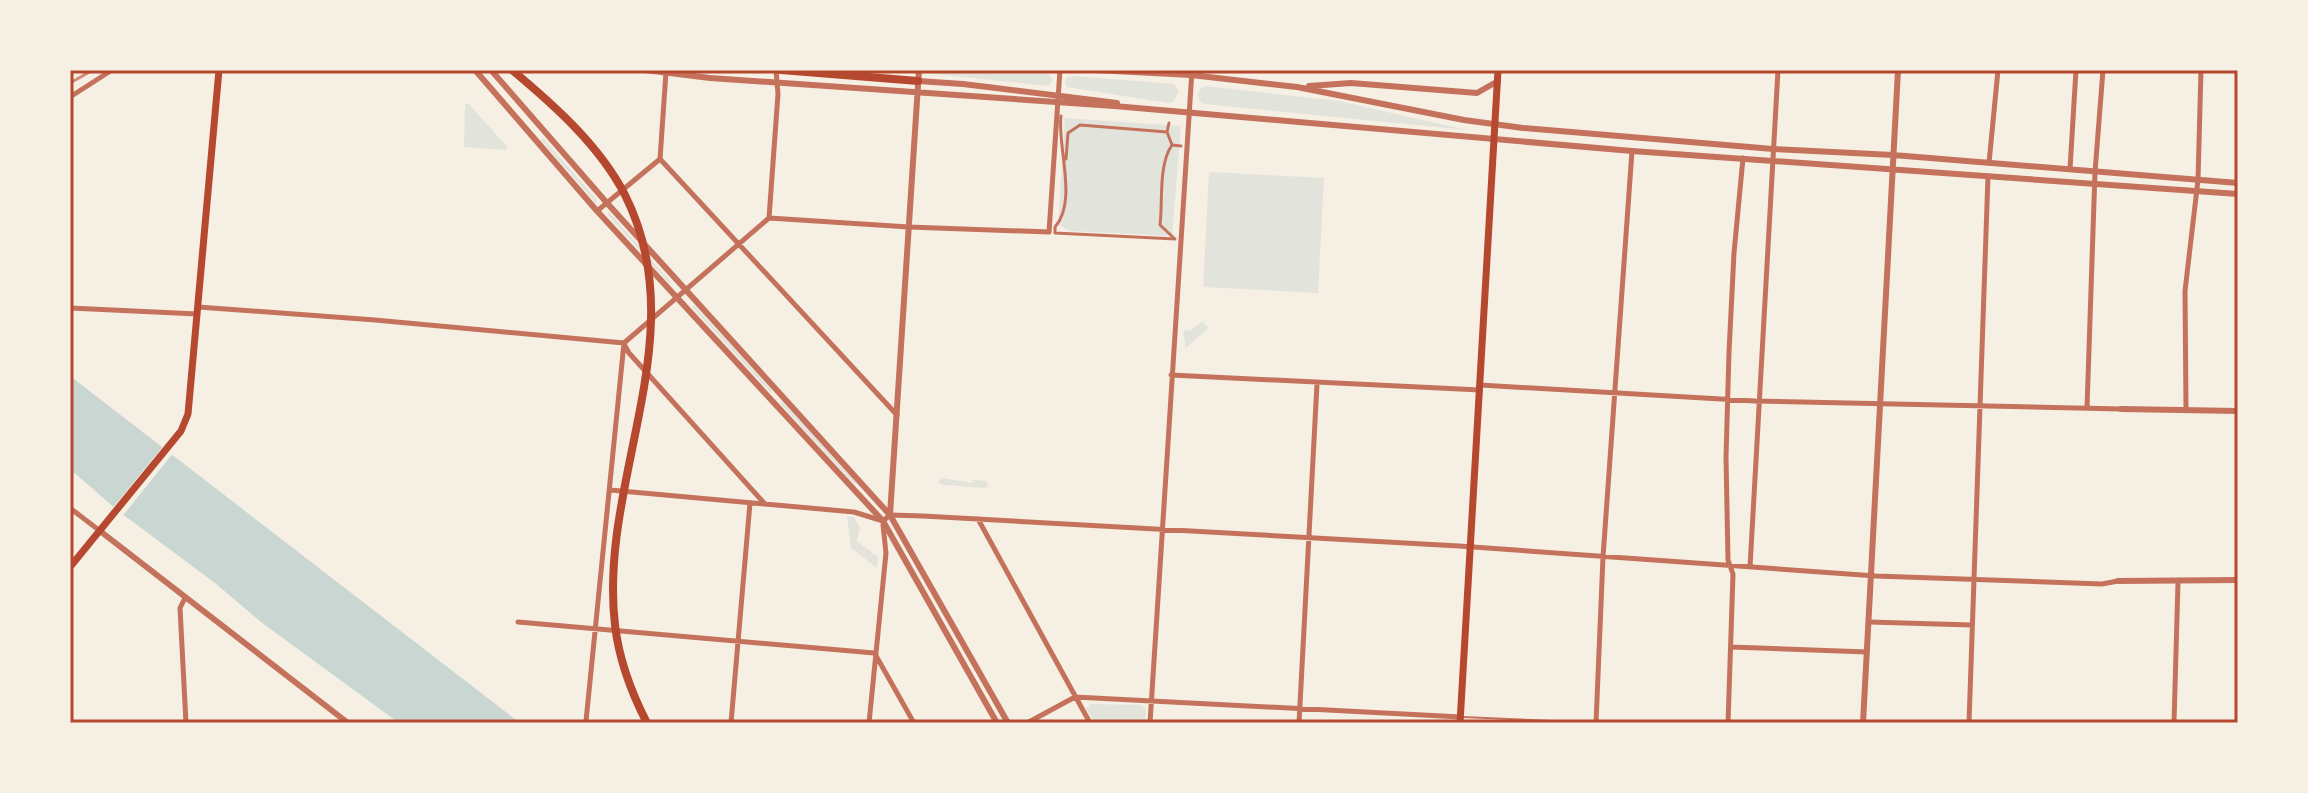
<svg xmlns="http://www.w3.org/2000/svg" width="2308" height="793" viewBox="0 0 2308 793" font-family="Cabin,sans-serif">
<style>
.green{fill:#e2e4dc}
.water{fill:#c9d6d2}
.pier{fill:#f6efe4}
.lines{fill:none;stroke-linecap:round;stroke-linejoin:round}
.service{stroke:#c5725c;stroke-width:2}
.pedestrian{stroke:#c5725c;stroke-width:3}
.minor{stroke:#c5725c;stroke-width:5}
.tertiary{stroke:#c5725c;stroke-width:6}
.secondary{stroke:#b5482f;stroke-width:7}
.primary{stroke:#b5482f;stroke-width:7}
.motorway{stroke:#b5482f;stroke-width:8}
.rail{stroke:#cf8b77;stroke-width:3}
.neatline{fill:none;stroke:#b5482f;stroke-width:3}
</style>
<rect width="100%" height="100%" fill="#f6efe4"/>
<path class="green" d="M931,70H991L1048,74L1053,80L1048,86L935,74Z
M1073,76L1174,84L1179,91L1173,102L1168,103L1067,87L1065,81L1067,77Z
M1206,86L1339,101L1467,130L1204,104L1199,101L1198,93L1201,88Z
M465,103L469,104L507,147L506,150L464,147Z
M1065,118L1181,126L1172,236L1069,231L1058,224Z
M543,138L597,200L596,203L541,140Z
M1209,172L1324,178L1318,293L1203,287Z
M609,212L671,282L670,284L607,214Z
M694,305L772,390L771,393L692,307Z
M1202,321L1209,328L1186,348L1183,331L1191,330Z
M782,401L856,482L855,485L780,403Z
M942,478L972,483L973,480L986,481L989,485L985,488L943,485L938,482Z
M847,516L854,517L860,528L857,541L878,557L877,568L851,548Z
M1090,704L1141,705L1146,710L1145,723H1095L1086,709Z"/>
<path class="water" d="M70,376L520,723H399L261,622L215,583L117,510L70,469Z"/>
<path class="pier" d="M164,445L174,452L121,518L111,510Z"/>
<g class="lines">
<path class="service" d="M1463,717L1596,723"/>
<path class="pedestrian" d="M1061,116C1057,147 1078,201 1055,227V233L1175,239L1160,225C1163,202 1158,165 1172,145L1181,146
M1169,123L1167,132L1172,145
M1066,159L1068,133L1080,125L1167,132"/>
<path class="minor" d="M70,97L112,70
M660,159L897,415
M1989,163L1998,70
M2070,169L2076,70
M597,211L660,159L666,72
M769,218L778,94L776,70
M198,307L375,320L624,343L769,218L909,227L1049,232L1060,70
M70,308L197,314
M624,344L629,353L765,504
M1171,375L1480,390
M1480,385L1755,401L2121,409
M2087,408L2095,172L2103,70
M2186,409L2185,291L2198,180L2201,70
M610,490L854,512L883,521L890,515L923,516L1459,546L1876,576L2102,584L2118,581
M70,508L100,531
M978,519L1090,723
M1750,567L1778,70
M185,598L180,608L186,723
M518,622L874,653
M1869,622L1972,625
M1731,647L1867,652
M875,654L914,723
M588,723L586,721L624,343
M731,723L750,503
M869,723L886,553L883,525
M1027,723L1075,697L1461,717
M1150,723L1192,70
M1299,723L1317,384
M1596,723L1603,557L1632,151
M1728,723L1733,574L1728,560L1726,457L1729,352L1734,253L1743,158
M1969,723L1988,176
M2174,723L2178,582"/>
<path class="tertiary" d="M475,70L597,211L883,521L997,723
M491,70L607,203L890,515L1008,723
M645,70L710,78L1114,106L1632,151L2238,194
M1096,70L1191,75L1297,87L1464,120L1523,128L1773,149L1893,155L2238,183
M918,81L963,84L1117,103
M1309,86L1351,83L1477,93L1498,81
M2121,409L2238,411
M890,515L919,70
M100,531L348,723
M2118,581L2238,580
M1863,723L1898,70"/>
<path class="secondary" d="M70,567L181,431L188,414L219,70"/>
<path class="primary" d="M1460,723L1498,70"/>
<path class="motorway" d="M512,70C554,105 600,146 625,195C696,336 598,480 615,625C619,660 631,692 647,723
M781,70L918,81"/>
<path class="rail" d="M70,83L93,70"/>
</g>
<rect width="2308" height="793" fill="none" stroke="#f6efe4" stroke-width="144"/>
<rect x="72" y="72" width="2164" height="649" class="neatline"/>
</svg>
